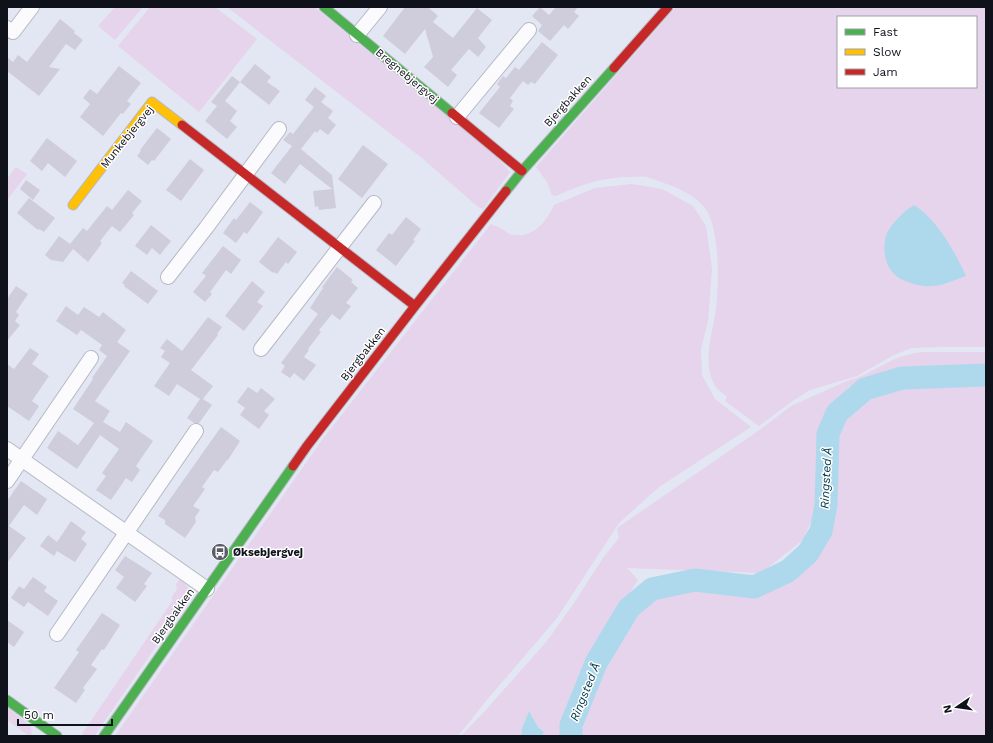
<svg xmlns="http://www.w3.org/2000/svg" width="993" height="743" viewBox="0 0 993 743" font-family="'Work Sans',sans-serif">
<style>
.green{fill:#e5d4eb;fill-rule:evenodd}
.water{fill:#aed9ed}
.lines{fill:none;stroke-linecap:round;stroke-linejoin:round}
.river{stroke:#aed9ed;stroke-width:23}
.building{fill:#cfcddc}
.street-casing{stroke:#b6b8c4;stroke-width:16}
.fast-casing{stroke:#b6b8c4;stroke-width:11}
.slow-casing{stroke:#b6b8c4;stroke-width:11}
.jam-casing{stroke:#b6b8c4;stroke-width:11}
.street{stroke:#fbfbfd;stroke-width:14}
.fast{stroke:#4caf50;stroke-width:9}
.slow{stroke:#ffc107;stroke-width:9}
.jam{stroke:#c62828;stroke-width:9}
.labels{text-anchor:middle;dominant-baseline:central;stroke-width:3;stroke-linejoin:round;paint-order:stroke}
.street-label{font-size:11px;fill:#0f111b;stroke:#fff}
.poi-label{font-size:11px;font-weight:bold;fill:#0f111b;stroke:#fff;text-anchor:start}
.water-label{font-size:12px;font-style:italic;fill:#013849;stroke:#fff}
</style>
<rect width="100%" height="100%" fill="#e3e6f3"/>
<path class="green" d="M115,7H143L115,40L98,26Z
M150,7H215L257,39L199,112L118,46Z
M227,7H314L496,156L510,172L483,209L477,206L422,158Z
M676,7H986V347H941L911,348L892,356L857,376L810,390L791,402L759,426L725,401L727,397C723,393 716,389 714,384C703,363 711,338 715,316C719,290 721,230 705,208C695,195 680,189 664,183C659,181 653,179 647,177C643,176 637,177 632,177C604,177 582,184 556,196L552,195L547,182L536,167ZM838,17H976V87H838Z
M16,167L27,174L7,200V179Z
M632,184L662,189L693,206L706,226L712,269L708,321L701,349L702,375L715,399L751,427L659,487L619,523L557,618L485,702L458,736H115L322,440L491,224C494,226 497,226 500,228C504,230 507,234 513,235C534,238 547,221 554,205L595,188Z
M921,352H986V368L924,369L910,366L901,367L885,375L848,387L849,395L834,406L818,428L821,498L803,540L761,573L627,568L638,580C626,600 612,619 600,639C582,666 566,705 562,736H542L544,732L538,727L529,711L522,728L521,736H461L484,712L547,641L574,603L603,558L619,538L617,528L761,429L791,406L847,381C863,377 876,368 891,361C901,356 910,354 921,352Z
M986,380V736H581L584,716L602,676L633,621L650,602L665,591L704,588L753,592L775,583L809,562L827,535L837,490L834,438L839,417L857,401L886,387L929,382Z
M181,578L189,589L183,607L95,735L85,736L82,734L173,600L171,598L177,589L176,584Z
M7,707L31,726L32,736H29L7,720Z"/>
<path class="water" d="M914,205C937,219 955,252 966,276C954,280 939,288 925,286C915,285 901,281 894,274C884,264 882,246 887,233C892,223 905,210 914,205Z
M529,711L538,727L544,732L542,736H521L522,728Z"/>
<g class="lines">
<path class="river" d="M571,736V725L596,663L629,608L652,589L695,580L754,587L788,571L808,553L821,531L826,505L828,434L837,413L865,389L902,378L986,375"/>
</g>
<path class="building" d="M405,7H428L438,16L433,22L453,38L477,8L492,20L478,38L486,47L478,57L469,49L451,70L457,75L448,87L424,67L433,57L425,29L405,54L383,36Z
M540,7L549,15L556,7H578L574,12L579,16L568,29L564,25L550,41L538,31L542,25L532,16Z
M60,19L75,31L74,33L83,40L75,50L66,44L49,67L60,69L39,96L7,71V57L13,62L18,55L27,62Z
M542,42L558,55L535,84L531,82L528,85L523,81L510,98L513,101L510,106L514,109L499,128L479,113L500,87L497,84L503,76L506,78L515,67L519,70Z
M255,64L271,77L267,82L280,91L269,105L240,82Z
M119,66L141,83L127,101L131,104L123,114L121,113L103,136L80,117L90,104L83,98L90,89L97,94Z
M232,76L240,82L225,101L237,111L230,121L237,127L227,139L205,121L217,106L211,102Z
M315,87L326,96L321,102L333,111L328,118L336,125L328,135L320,129L317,133L315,131L301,149L332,175L336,208L319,210L318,206L315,207L313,191L332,189L300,164L285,184L271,173L292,146L283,140L290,132L293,134L314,107L305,100Z
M157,128L171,139L154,161L152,160L148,165L137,156L141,151L140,150Z
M47,138L77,161L65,177L48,163L42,171L30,161Z
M363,145L388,164L362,198L338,179Z
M190,159L204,170L181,201L166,190Z
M26,180L40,190L33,200L20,189Z
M128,190L142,201L132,213L134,215L120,232L112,226L100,241L102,243L88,262L73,249L63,262L51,260L45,255L59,236L70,244L83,228L87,231L107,206L112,210Z
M29,198L55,218L44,232L39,229L38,230L17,213Z
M250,202L263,212L247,234L244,232L236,243L223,233L234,218L236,220Z
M406,217L421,229L413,240L415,241L396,266L376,250L389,233L392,235Z
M151,225L171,241L160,255L152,248L147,255L135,246Z
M278,237L297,252L288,264L286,262L277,274L274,272L273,273L259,262Z
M223,246L241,260L231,274L226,270L210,292L212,294L205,302L193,292L206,276L202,273Z
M337,267L353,280L351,282L358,288L346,303L351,306L340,320L332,314L319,330L321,332L308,349L309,350L304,357L316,365L304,381L294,373L290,378L281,372L285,366L281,363L318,314L310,308L323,288L322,287Z
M131,271L158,291L148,304L124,286L125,285L122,283Z
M252,281L265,292L257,302L263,306L244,331L225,316Z
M16,286L28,294L16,312L19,315L15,321L20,325L7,341V299Z
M66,306L78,315L84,307L99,317L103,312L126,330L117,342L130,351L95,401L110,411L103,422L120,432L126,422L153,441L136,466L140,470L132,482L126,478L111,500L96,490L106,476L102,473L119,449L100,435L77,469L47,448L58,431L78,445L94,423L73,409L93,379L92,378L107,356L99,350L102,345L81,330L77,335L56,321Z
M208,317L222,327L217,334L218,335L191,370L213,386L203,399L212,405L199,423H194L187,418L200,399L177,384L169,396L154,386L170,363L161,357L165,351L160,348L167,339L182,351Z
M30,348L39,354L32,364L49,376L32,401L39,406L29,421L7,406V364L14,369Z
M248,387L257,393L261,388L275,399L264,411L269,415L259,429L240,415L245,408L237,402Z
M221,427L240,441L228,460H227L218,472L214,470L202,487L205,489L193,506L200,510L195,517L196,522L185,538L165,524V520L158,516Z
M21,481L47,499L37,515L24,505L9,526L26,538L7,563V501Z
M71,521L86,532L81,539L87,544L75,562L57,551L54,556L40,546L48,535L57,542Z
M125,556L152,573L144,584L147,586L135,602L116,588L124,577L115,570Z
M33,577L47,587L44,591L58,601L48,616L28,602L24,607L11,598L19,586L24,589Z
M102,613L120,625L104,650L102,649L91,665L97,669L83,688L85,690L76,703L54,688L79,652L76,650Z
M7,620L24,632L14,647L7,642Z"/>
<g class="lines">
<defs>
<path id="street" d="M7,28L13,32L32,7
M357,35L380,7
M457,117L529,30
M168,277L206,228L279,129
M261,349L374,203
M7,449L207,589
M7,481L91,358
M57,634L196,431"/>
<path id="fast" d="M324,7L452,113
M506,191L522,171L614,68
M7,700L57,736
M104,736L293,466"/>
<path id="slow" d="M73,205L152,102L182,125"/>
<path id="jam" d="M614,68L668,7
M452,113L522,171
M182,125L415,306
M293,466L307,446L415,306L506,191"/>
</defs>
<use href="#street" class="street-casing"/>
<use href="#fast" class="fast-casing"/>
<use href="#slow" class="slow-casing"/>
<use href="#jam" class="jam-casing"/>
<use href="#street" class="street"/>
<use href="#fast" class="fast"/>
<use href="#slow" class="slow"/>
<use href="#jam" class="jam"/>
</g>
<defs>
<symbol id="bus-disc" viewBox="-11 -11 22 22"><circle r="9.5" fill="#595c67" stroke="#fff"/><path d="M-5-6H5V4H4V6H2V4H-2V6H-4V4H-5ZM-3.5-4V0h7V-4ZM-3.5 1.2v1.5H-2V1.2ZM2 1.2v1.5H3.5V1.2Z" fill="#fff"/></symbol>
</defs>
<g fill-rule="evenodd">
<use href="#bus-disc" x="210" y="542" width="20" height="20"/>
</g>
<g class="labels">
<g class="street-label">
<text transform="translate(407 76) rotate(40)">Bregnebjergvej</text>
<text transform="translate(568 101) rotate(-48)">Bjergbakken</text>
<text transform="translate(127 137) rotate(-51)">Munkebjergvej</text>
<text transform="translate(363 354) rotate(-52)">Bjergbakken</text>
<text transform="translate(173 616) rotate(-55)">Bjergbakken</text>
</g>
<g class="poi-label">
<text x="233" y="552">Øksebjergvej</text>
</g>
<g class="water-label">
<text transform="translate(826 478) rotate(-87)">Ringsted Å</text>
<text transform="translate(585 692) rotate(-68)">Ringsted Å</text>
</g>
</g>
<rect width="993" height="743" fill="none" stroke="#0f111b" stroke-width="16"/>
<rect x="837" y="16" width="140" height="72" fill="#ffffff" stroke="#9fa0a4"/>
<rect x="845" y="29" width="20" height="6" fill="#4caf50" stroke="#9fa0a4"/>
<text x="873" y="36" font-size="12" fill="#0f111b">Fast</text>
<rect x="845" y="49" width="20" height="6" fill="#ffc107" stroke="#9fa0a4"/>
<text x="873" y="56" font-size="12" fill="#0f111b">Slow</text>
<rect x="845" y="69" width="20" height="6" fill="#c62828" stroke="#9fa0a4"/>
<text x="873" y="76" font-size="12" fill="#0f111b">Jam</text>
<g transform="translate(957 707) rotate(257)" stroke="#ffffff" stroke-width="3" paint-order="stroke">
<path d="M0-3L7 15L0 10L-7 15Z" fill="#0f111b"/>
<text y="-6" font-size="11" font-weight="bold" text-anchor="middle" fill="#0f111b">N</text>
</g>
<path d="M18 719v6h94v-6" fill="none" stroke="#0f111b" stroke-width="2"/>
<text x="24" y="719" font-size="12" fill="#0f111b" stroke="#ffffff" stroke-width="3" paint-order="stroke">50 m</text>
</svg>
